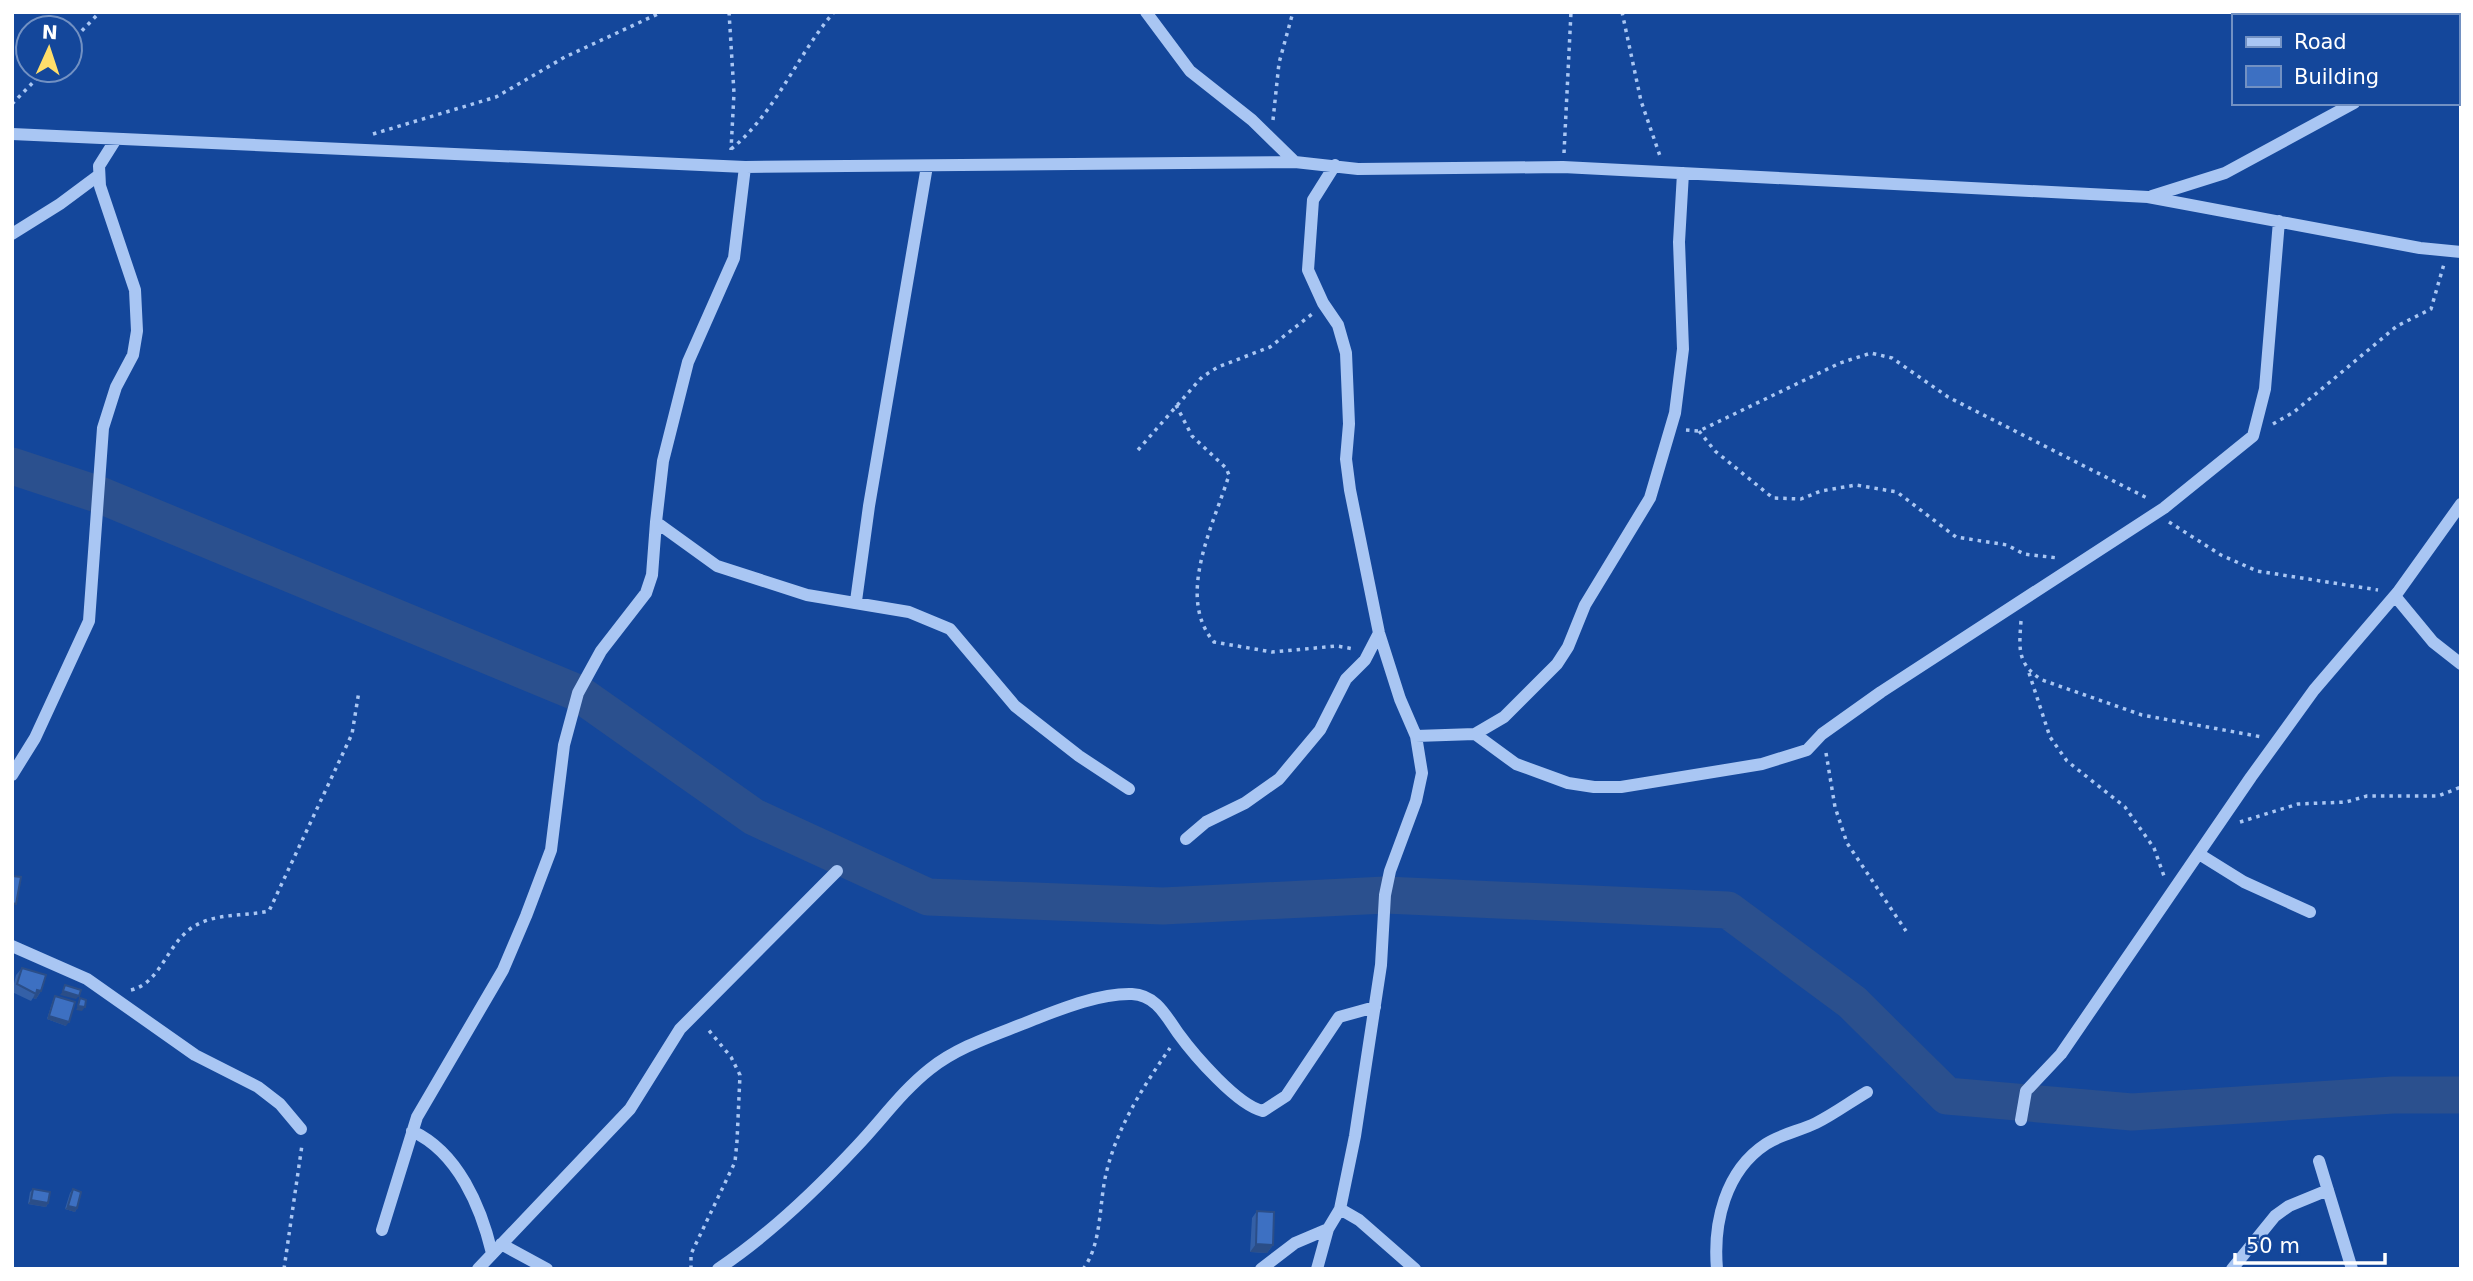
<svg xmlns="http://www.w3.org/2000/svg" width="2473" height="1281" viewBox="0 0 2473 1281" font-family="'DejaVu Sans',sans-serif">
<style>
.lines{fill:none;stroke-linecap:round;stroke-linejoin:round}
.river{stroke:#2b508e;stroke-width:37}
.path{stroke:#a9c6f3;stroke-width:3.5;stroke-dasharray:3.5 5;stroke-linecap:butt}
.minor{stroke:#a9c6f3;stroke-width:12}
.wall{fill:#3460a7}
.shaded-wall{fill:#2b4e88}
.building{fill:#3d70c2;stroke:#2b4e88;stroke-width:2}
</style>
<rect width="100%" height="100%" fill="#14479b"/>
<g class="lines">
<path class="river" d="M12,466L100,495L578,693L754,817L928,897L1163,906L1385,895L1728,910L1852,1002L1947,1096L2132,1112L2393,1095H2461"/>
<path class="path" d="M729,12L734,93L731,150
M1622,12L1641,101L1660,156
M70,43L100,12
M12,104L45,70
M1273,120L1279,63L1293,12
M373,134L496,97L565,57L662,12
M731,149C775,114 797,55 834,12
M1564,153L1571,12
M1176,405L1192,436L1226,468L1229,475C1214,524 1175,597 1214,642L1272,652L1337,646L1354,649
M2273,424L2294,412L2397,326L2431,309L2444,264
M1686,430L1699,431L1840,363L1871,353L1892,358L1948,397L2149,499
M1699,431L1715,451L1773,498L1801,499L1821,491L1856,485L1897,492L1956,537L2007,545L2024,554L2058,558
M1138,450L1202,377L1218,367L1270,347L1312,314
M2169,522L2221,555L2257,571L2378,590
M2021,621C2019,649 2017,664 2042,680L2142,715L2262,737
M2029,673L2050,737L2067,761L2125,807L2154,848L2164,876
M1826,753L1835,807L1847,843L1906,931
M2240,822L2298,804L2346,802L2367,796H2438L2461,787
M131,990C160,983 166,947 190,929C213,912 243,917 269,911L352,734L359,691
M284,1269L302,1145
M691,1269V1254L735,1162L737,1141L740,1075L731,1057L706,1027
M1083,1269C1102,1245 1099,1203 1106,1174C1117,1127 1143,1087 1170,1048"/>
<path class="minor" d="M1146,12L1190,71L1252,120L1295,162
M2427,16L2430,12
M12,134L745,167L1295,162L1358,169L1563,167L2148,197L2420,248L2461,252
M745,167L734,258L688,362L663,461L656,522L717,566L807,595L909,612L950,629L1015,706L1079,756L1129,789
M2152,196L2225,173L2354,103
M12,234L60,204L99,175
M2395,596L2433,642L2461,664
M856,601L869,506L927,166
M1475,734L1516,764L1568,783L1594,787H1621L1762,764L1807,750L1822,734L1881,692L2164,508L2253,436L2265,389L2279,221
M1416,736L1475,734L1504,717L1557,664L1568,647L1585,605L1650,498L1675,413L1683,349L1679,242L1683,173
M12,775L35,738L89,621L103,428L116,387L133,355L137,331L135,290L100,186L99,166L116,139
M1186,839L1206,822L1245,803L1279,779L1320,730L1346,679L1365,660L1379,633
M2199,854L2244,882L2310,912
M12,946L87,979L195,1055L258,1087L280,1104L301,1129
M2021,1120L2026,1091L2061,1054L2251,777L2314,690L2398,592L2461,504
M412,1131C458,1152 481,1207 492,1253
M2319,1161L2352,1269
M1340,1209L1359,1220L1415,1269
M382,1230L417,1117L503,970L526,916L551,850L564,745L578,693L601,651L646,593L652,575L656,522
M501,1244L547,1269
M478,1269L630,1109L680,1029L837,871
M718,1269C769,1235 815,1191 857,1146C881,1121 902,1091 930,1069C960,1045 999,1034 1035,1019C1063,1008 1101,993 1132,994C1156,995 1166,1016 1178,1033C1194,1055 1238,1106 1263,1111L1286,1096L1339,1017L1375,1007
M1261,1269L1295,1243L1328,1229
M1317,1269L1328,1229L1340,1209L1355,1136L1381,965L1385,895L1390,871L1416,801L1422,773L1416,736L1400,699L1379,633L1350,490L1346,459L1349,424L1346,353L1338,325L1323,303L1308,270L1313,200L1335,165
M1717,1269C1713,1223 1725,1171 1766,1144C1781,1134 1800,1131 1816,1123C1834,1114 1850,1102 1867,1092
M2232,1269L2275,1216L2289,1206L2328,1190"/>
</g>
<path class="wall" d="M22,968L41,991L36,999L33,998L31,1001L12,992L16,975Z
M55,996L66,1026L47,1019L53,1000Z
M33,1189L48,1203L46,1207L28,1204L30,1192Z
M73,1189L77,1208L75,1212L65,1209L70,1193Z
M1257,1211L1273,1245L1267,1253L1250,1252L1252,1218Z"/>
<path class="shaded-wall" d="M37,990L41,991L36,999L33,998Z
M63,991L79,996L76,999L60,995Z
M78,1006L85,1007L82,1011L76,1010Z
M49,1016L69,1022L66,1026L47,1019Z
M31,1200L48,1203L46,1207L28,1204Z
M68,1206L77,1208L75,1212L65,1209Z
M1256,1244L1273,1245L1267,1253L1250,1252Z"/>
<path class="building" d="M12,876L21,877L16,904L12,903Z
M22,968L46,975L41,991L37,990L36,994L17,984Z
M65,985L81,990L79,996L63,991Z
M55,996L75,1002L69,1022L49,1016Z
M80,998L86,1000L85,1007L78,1006Z
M33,1189L50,1192L48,1203L31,1200Z
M73,1189L81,1192L77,1208L68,1206Z
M1257,1211L1274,1212L1273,1245L1256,1244Z"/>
<rect width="2473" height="1281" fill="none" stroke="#ffffff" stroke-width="28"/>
<rect x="2232" y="14" width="228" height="91" fill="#14479b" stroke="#7291c3" stroke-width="2"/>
<rect x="2246" y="37" width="35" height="10" fill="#a9c6f3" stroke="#7291c3" stroke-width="2"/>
<text x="2294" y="49" font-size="21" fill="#ffffff">Road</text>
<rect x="2246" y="66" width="35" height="21" fill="#3d70c2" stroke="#7291c3" stroke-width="2"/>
<text x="2294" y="84" font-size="21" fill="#ffffff">Building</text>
<g transform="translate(49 49) rotate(3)"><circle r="33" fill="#14479b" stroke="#7291c3" stroke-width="2"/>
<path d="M0-5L12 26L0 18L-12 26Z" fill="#ffde6b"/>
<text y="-10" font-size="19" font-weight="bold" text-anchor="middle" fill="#ffffff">N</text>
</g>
<path d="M2235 1253v10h150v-10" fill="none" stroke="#ffffff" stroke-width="3.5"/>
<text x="2246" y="1253" font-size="21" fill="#ffffff" stroke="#14479b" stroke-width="5" paint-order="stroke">50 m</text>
</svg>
